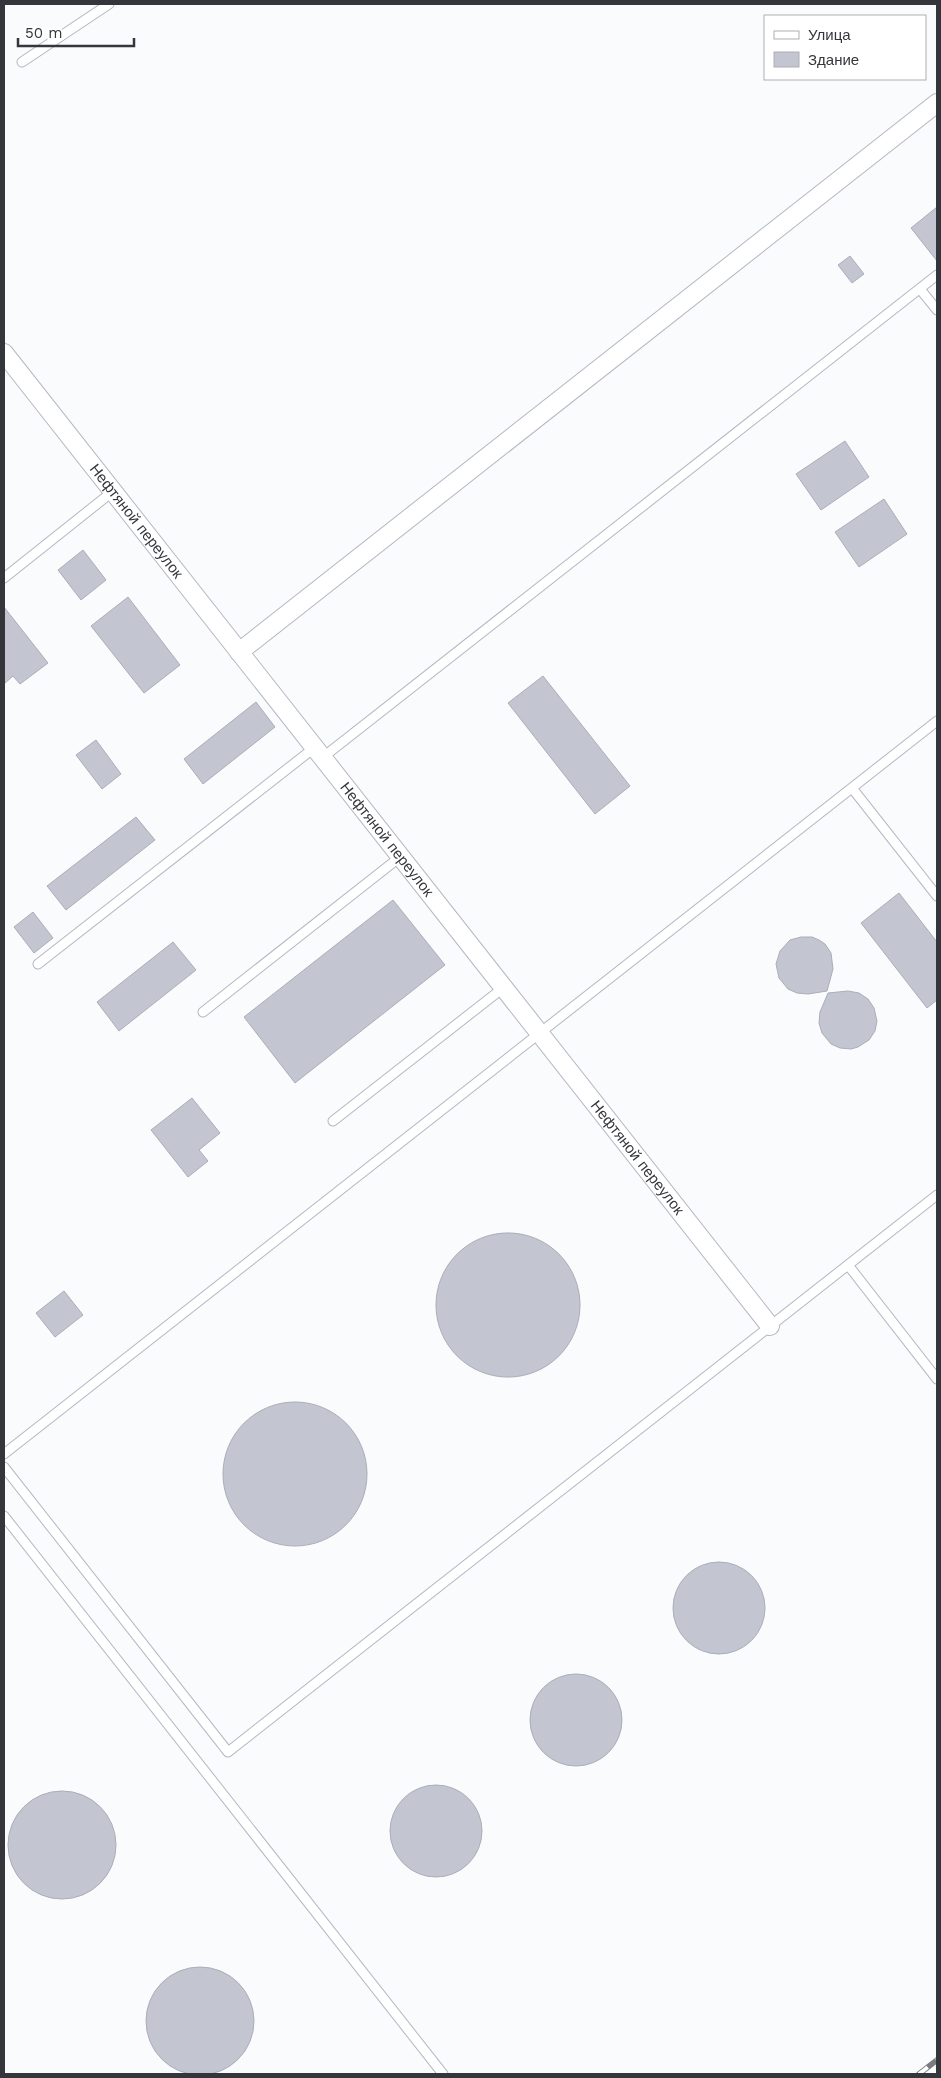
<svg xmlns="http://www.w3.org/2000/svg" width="941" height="2078" viewBox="0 0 941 2078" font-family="'Work Sans',sans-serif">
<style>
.building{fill:#c3c5d1;stroke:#abadb8}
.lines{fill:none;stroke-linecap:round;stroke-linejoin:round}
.service-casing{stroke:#b5b7c3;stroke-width:11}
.minor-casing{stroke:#b5b7c3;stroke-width:20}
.service{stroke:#fff;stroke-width:9}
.minor{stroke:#fff;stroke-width:18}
.rail-casing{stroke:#7b7c80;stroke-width:5.5}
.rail{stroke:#fff;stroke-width:4;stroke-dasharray:11;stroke-linecap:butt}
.labels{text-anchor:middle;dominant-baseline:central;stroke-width:4;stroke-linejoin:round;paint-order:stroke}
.street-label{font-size:15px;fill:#35363b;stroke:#fff}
</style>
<rect width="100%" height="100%" fill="#fafbfd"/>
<path class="building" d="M937,207V261L911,228Z
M850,256L864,274L852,283L838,265Z
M845,441L869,477L821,510L796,474Z
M884,499L907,534L859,567L835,532Z
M83,550L106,580L81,600L58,570Z
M128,597L180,665L144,693L91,626Z
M4,607L48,663L20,684L13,676L4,684Z
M543,676L630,786L595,814L508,703Z
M256,702L275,727L203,784L184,759Z
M96,740L121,774L102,789L76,755Z
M136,817L155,840L66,910L47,886Z
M899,893L937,942V1000L927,1008L861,923Z
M393,900L445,965L295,1083L244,1017Z
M33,912L53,938L34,953L14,927Z
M801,937H812L819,940L825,944L831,953L833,969L827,991L808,994L797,993L788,989L779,978L776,964L780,951L790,940Z
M173,942L196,970L119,1031L97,1002Z
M848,991L859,993L868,999L874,1008L877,1021L875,1031L869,1040L858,1047L851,1049L840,1048L831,1044L822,1033L819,1023L820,1012L828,993Z
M192,1098L220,1133L199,1150L208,1161L188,1177L151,1130Z
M436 1305a72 72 0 1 1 144 0a72 72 0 1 1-144 0Z
M64,1291L83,1315L55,1337L36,1313Z
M223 1474a72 72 0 1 1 144 0a72 72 0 1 1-144 0Z
M673 1608a46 46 0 1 1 92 0a46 46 0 1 1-92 0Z
M530 1720a46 46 0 1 1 92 0a46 46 0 1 1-92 0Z
M390 1831a46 46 0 1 1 92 0a46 46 0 1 1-92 0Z
M8 1845a54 54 0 1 1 108 0a54 54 0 1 1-108 0Z
M146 2021a54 54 0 1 1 108 0a54 54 0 1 1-108 0Z"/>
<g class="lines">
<defs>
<path id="service" d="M22,62L109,4
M920,289L937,310
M4,578L112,492
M322,758L937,275
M852,788L937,896
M38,964L314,748
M203,1012L400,857
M333,1121L503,988
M848,1265L937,1379
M4,1454L937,721
M4,1467L228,1752L937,1195
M4,1516L443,2074"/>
<g id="minor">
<path id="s1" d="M4,353L770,1326"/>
<path d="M239,652L937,103"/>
</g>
</defs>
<use href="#service" class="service-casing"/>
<use href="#minor" class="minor-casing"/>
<use href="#service" class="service"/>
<use href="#minor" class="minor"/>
<defs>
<path id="rail" d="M919,2074L937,2060"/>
</defs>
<use href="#rail" class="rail-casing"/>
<use href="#rail" class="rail"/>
</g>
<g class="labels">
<g class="street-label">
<text stroke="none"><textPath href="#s1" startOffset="214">Нефтяной переулок</textPath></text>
<text stroke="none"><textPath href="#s1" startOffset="619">Нефтяной переулок</textPath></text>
<text stroke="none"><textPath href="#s1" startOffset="1024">Нефтяной переулок</textPath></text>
</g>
</g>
<rect width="941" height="2078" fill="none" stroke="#35363b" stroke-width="10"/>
<rect x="764" y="15" width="162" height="65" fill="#ffffff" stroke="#aeafb1"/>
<rect x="774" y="31" width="25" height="8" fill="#ffffff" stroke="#aeafb1"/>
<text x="808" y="40" font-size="15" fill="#35363b">Улица</text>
<rect x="774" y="52" width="25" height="15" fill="#c3c5d1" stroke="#aeafb1"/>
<text x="808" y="65" font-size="15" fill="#35363b">Здание</text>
<path d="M18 38v8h116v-8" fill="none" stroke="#35363b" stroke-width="2.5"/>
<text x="25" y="38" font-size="15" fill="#35363b" stroke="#ffffff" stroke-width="4" paint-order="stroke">50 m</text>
</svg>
